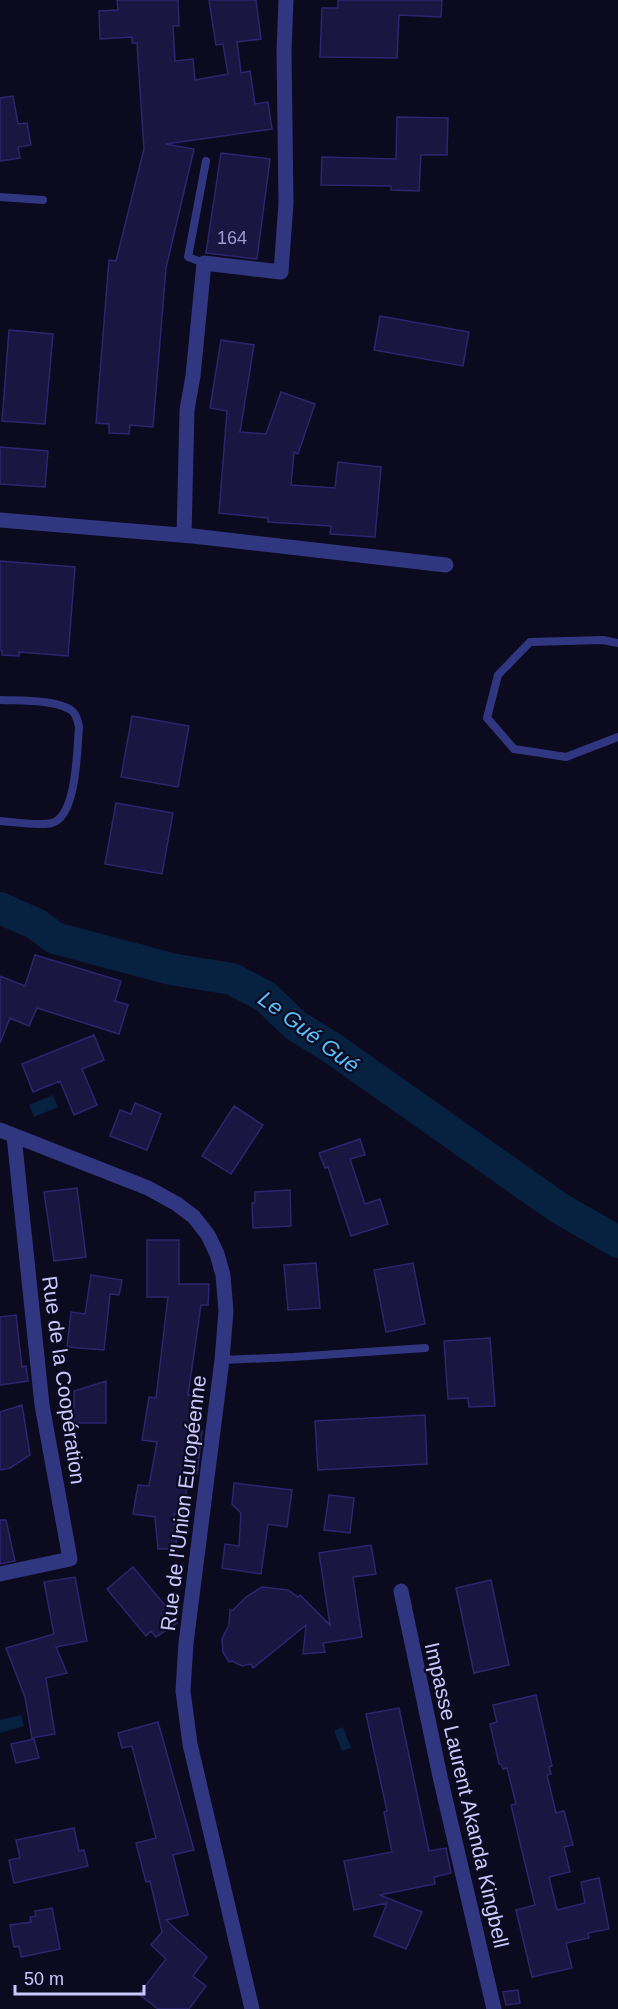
<svg xmlns="http://www.w3.org/2000/svg" width="618" height="2009" viewBox="0 0 618 2009" font-family="Helvetica,sans-serif">
<style>
.water{fill:#072141}
.lines{fill:none;stroke-linecap:round;stroke-linejoin:round}
.river{stroke:#072141;stroke-width:32}
.building{fill:#1a1541;stroke:#2d256f;stroke-width:1.5}
.lane{stroke:#313681;stroke-width:8}
.street{stroke:#313681;stroke-width:15}
.labels{text-anchor:middle;dominant-baseline:central;stroke-width:4.5;stroke-linejoin:round;paint-order:stroke}
.number-label{font-size:18px;fill:#9d9bd0}
.street-label{font-size:21px;fill:#c9c8ff;stroke:#0c0a1e}
.water-label{font-size:22px;font-style:italic;fill:#56c0ff;stroke:#0c0a1e}
</style>
<rect width="100%" height="100%" fill="#0c0a1e"/>
<path class="water" d="M53,1095L58,1107L34,1117L29,1105Z
M21,1715L24,1726L0,1733V1720Z
M343,1727L351,1748L342,1751L334,1731Z"/>
<g class="lines">
<path class="river" d="M0,908L36,924L55,938L171,969L232,979L266,997L295,1025L332,1048L559,1208L618,1242"/>
</g>
<path class="building" d="M117,0H178L179,26H173L175,61L193,59L195,80L228,74L223,44L216,45L209,0H256L261,39L237,42L241,73L250,71L255,104L268,102L272,129L166,144L194,149L166,268L153,427L130,425L129,434L109,433V424L96,423L109,260L116,261L144,149L137,43H132V37L100,39L99,11L118,10Z
M338,0H442L441,17L399,15L397,58L320,57L322,8H338Z
M13,96L18,124L27,123L31,145L18,147L20,158L0,161V98Z
M397,117L448,118L447,155H421L419,191L391,190V186L321,185L322,157L396,159Z
M221,153L270,159L257,259L206,253Z
M380,316L469,332L463,366L374,350Z
M9,330L53,334L45,424L2,421Z
M221,340L254,345L240,432L266,434L281,392L315,404L298,454L294,452L291,485L335,488L338,462L381,467L375,537L330,534L331,526L268,522V518L219,513L227,411L210,408Z
M0,447L48,451L45,487L0,484Z
M0,561L75,567L68,656L19,652V656L2,655V651L0,650Z
M132,716L189,726L178,787L121,777Z
M116,803L173,813L162,874L105,864Z
M35,955L121,981L115,1001L128,1005L119,1034L37,1008L29,1026L10,1018L0,1043V976L25,986Z
M94,1035L104,1060L82,1069L97,1105L74,1115L60,1081L33,1092L22,1064Z
M135,1103L161,1114L147,1150L110,1136L120,1110L131,1114Z
M234,1106L263,1125L231,1174L202,1156Z
M360,1139L365,1155L350,1159L365,1204L380,1199L388,1224L351,1236L328,1167L325,1168L319,1153Z
M77,1188L86,1257L54,1261L44,1192Z
M290,1190L291,1226L253,1228L252,1203H255V1192Z
M147,1240H179V1284H209L208,1305H201L188,1395H195V1412L202,1431L197,1474L189,1473L183,1514H174L177,1549H158L155,1517L133,1514L138,1485L149,1486L157,1442L142,1440L149,1397L156,1398L168,1297H147Z
M316,1263L320,1308L288,1310L284,1265Z
M413,1263L425,1324L386,1332L374,1270Z
M91,1275L122,1280L119,1295L110,1294L104,1350L67,1347L71,1312L85,1314Z
M16,1315L22,1367L26,1366L28,1381L0,1385V1317Z
M490,1338L495,1406L469,1407L468,1398L448,1399L444,1341Z
M106,1381V1423H74V1391Z
M22,1405L30,1455L10,1468L0,1470V1412Z
M425,1415L427,1464L318,1470L315,1421Z
M234,1483L292,1490L287,1527L268,1524L261,1574L222,1568L225,1544L239,1546L241,1513L232,1504Z
M329,1495L354,1498L350,1533L324,1530Z
M0,1520H6L15,1561L0,1564Z
M371,1545L376,1574L353,1577L362,1637L323,1643L325,1652L303,1654L306,1625L253,1668L251,1664L242,1666L232,1661L229,1662L223,1652L222,1639L229,1625L230,1610H233L246,1597L262,1587L288,1590L298,1597L300,1595L330,1625L319,1553Z
M133,1567L174,1616L172,1617L177,1623L156,1637L151,1631L146,1636L107,1589Z
M75,1577L87,1641L56,1647L67,1673L46,1678L55,1734L32,1738L25,1697L6,1648L54,1634L44,1582Z
M491,1580L509,1665L474,1673L456,1588Z
M536,1695L552,1766L549,1767L551,1774L547,1775L556,1813L564,1811L573,1845L564,1847L570,1872L549,1877L557,1910L585,1903L581,1882L599,1878L609,1929L588,1933L589,1938L566,1943L572,1968L532,1977L516,1910L535,1905L511,1805L516,1804L507,1768L503,1769L501,1764H499L490,1724L497,1722L493,1705Z
M399,1708L429,1851L446,1848L451,1873L434,1877L435,1884L380,1895L422,1912L406,1949L374,1936L387,1903L354,1910L344,1861L392,1852L384,1812L387,1811L366,1714Z
M158,1722L194,1850L173,1855L188,1915L166,1920L207,1957L193,1976L206,1986L189,2009H158L139,1994L166,1959L151,1945L162,1932L150,1881L146,1882L136,1843L156,1838L132,1746L122,1748L118,1733Z
M34,1739L39,1758L16,1763L11,1744Z
M74,1828L79,1851L84,1850L88,1866L14,1883L9,1860L20,1858L16,1840Z
M52,1908L60,1949L21,1957L19,1946L14,1947L10,1925L31,1922L30,1917L36,1916L35,1911Z
M518,1990L520,2003L506,2005L503,1992Z"/>
<g class="lines">
<path class="lane" d="M0,197L43,200
M204,263L188,257L206,161
M618,643L603,640L530,642L498,675L487,718L514,749L566,757L618,737
M0,700C19,701 62,699 74,713C77,717 78,722 79,727C77,749 77,816 52,823C40,826 14,822 0,821
M222,1360L293,1357L425,1348"/>
<path class="street" d="M286,0L284,51L286,203L281,272L204,263L193,376L187,410L184,535L446,565
M0,520L192,536
M0,1130L148,1188L177,1204L194,1217L208,1235L217,1254L223,1275L226,1311L222,1360L186,1643L183,1691L190,1744L252,2009
M0,1574L70,1559L42,1405L14,1136
M401,1591L441,1781L494,2009"/>
</g>
<g class="labels">
<g class="number-label">
<text x="232" y="238">164</text>
</g>
<g class="street-label">
<text transform="translate(64 1380) rotate(82)">Rue de la Coopération</text>
<text transform="translate(183 1503) rotate(-83)">Rue de l'Union Européenne</text>
<text transform="translate(467 1795) rotate(77)">Impasse Laurent Akanda Kingbell</text>
</g>
<g class="water-label">
<text transform="translate(309 1032) rotate(37)">Le Gué Gué</text>
</g>
</g>
<path d="M15 1985v9h129v-9" fill="none" stroke="#c9c8ff" stroke-width="3"/>
<text x="24" y="1985" font-size="18" fill="#c9c8ff" stroke="#0c0a1e" stroke-width="4.5" paint-order="stroke">50 m</text>
</svg>
